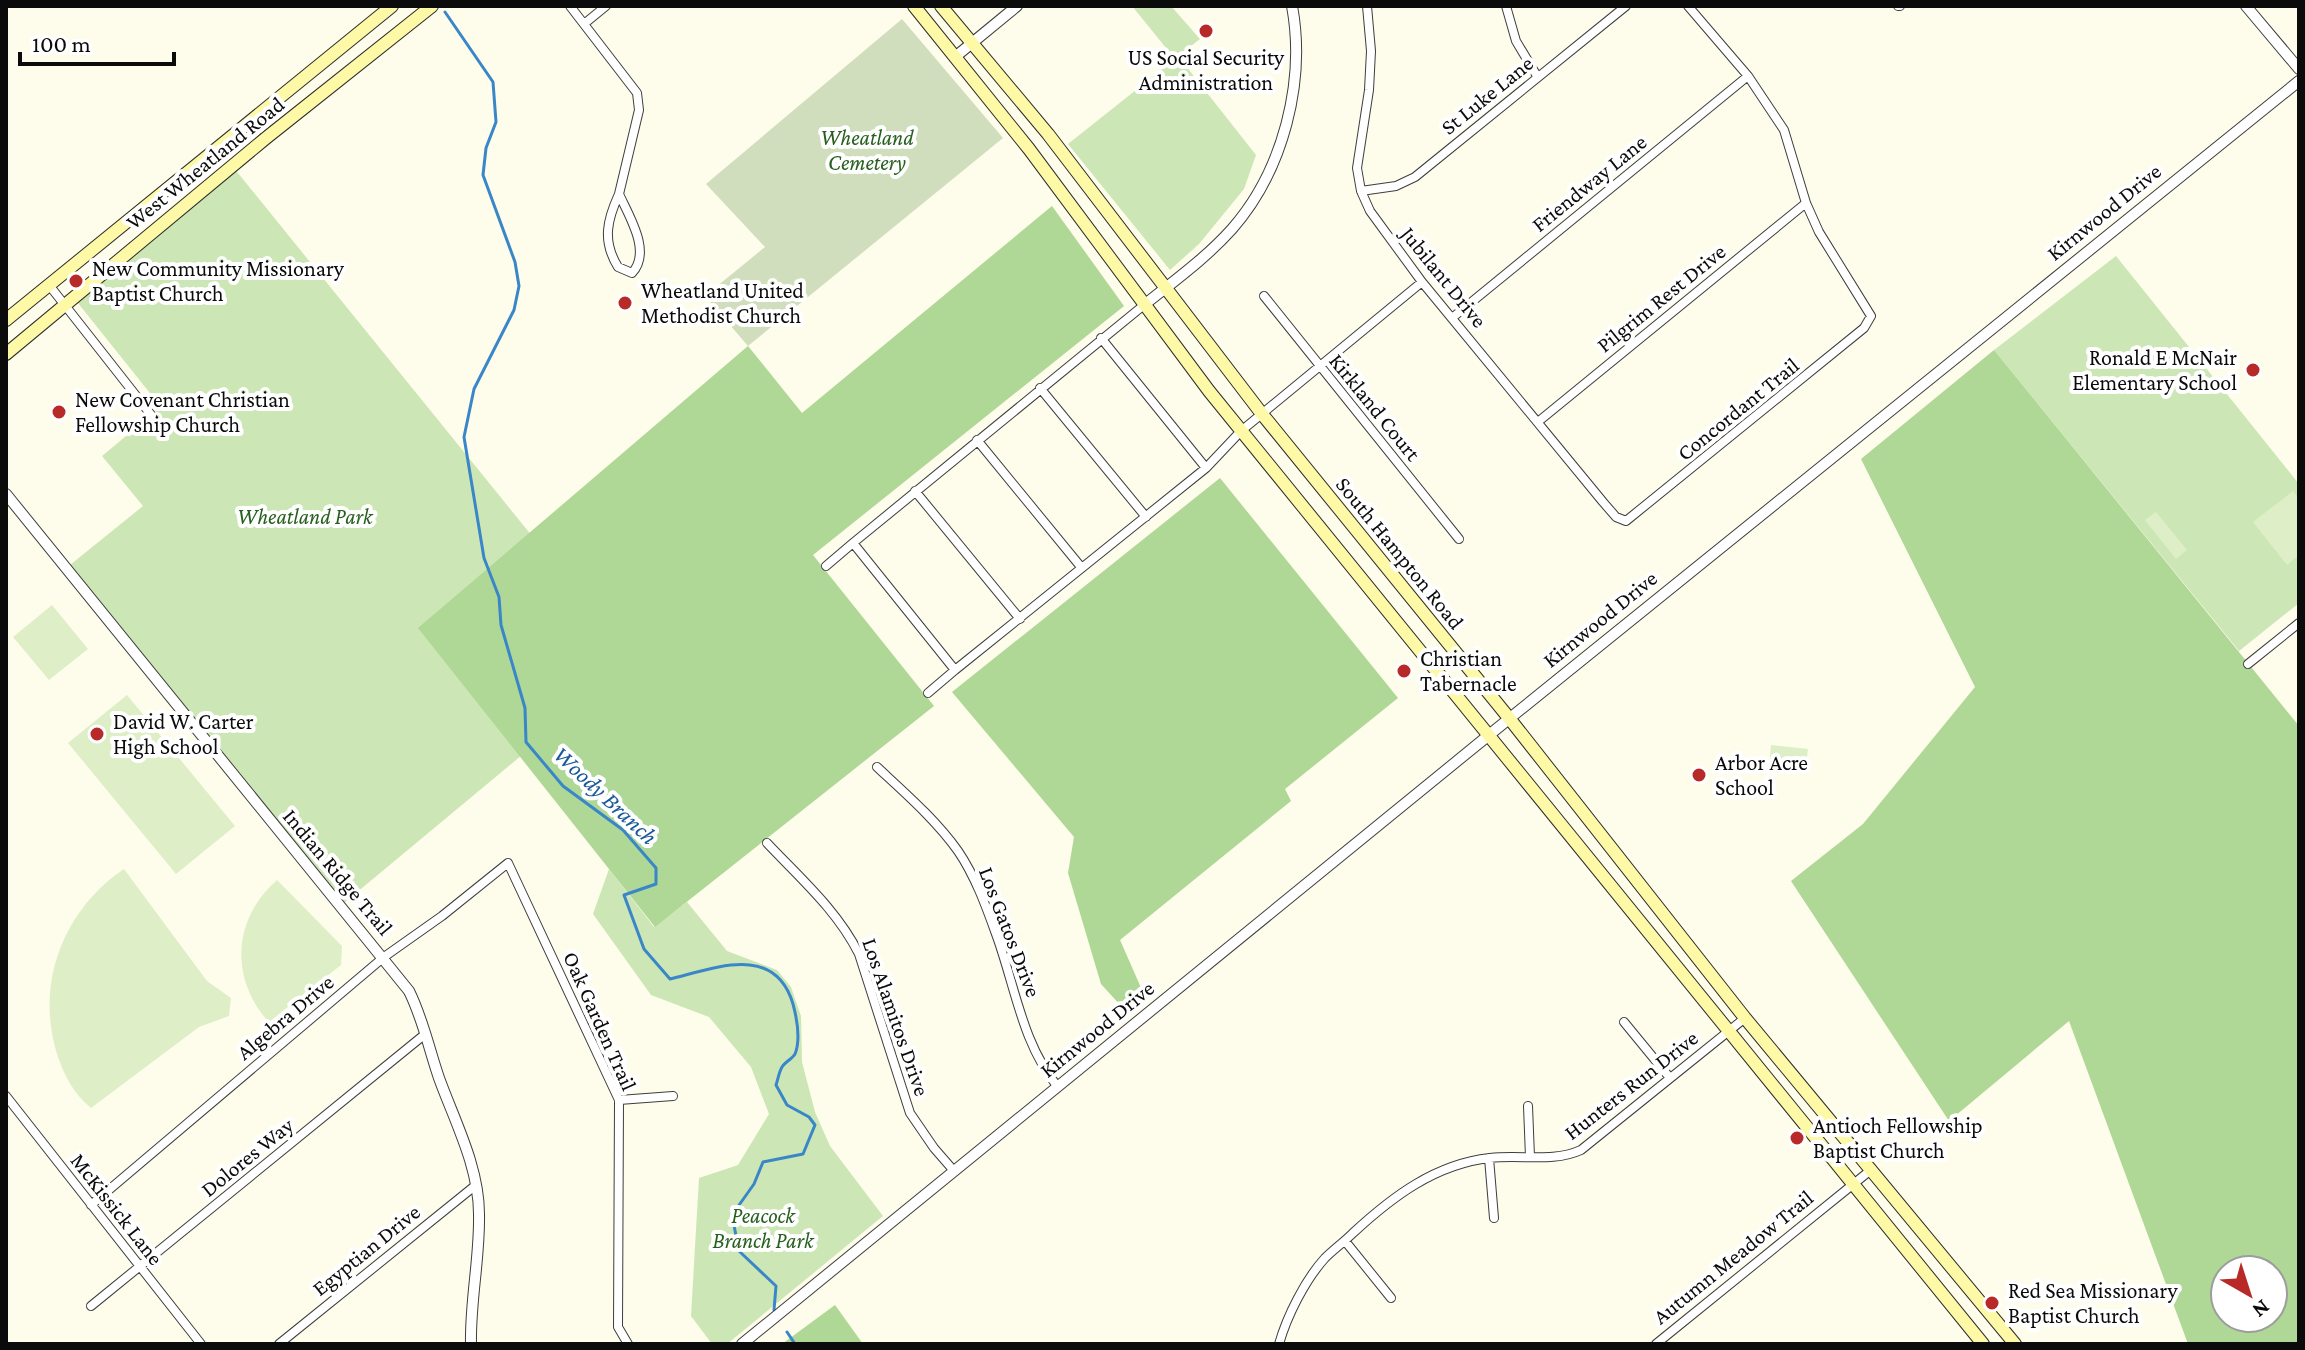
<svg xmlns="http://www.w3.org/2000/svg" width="2305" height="1350" viewBox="0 0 2305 1350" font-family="'Crimson Pro',serif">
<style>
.green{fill:#cce7b5}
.forest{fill:#afd795;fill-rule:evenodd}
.cemetery{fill:#d1debd}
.pitch{fill:#deefc7}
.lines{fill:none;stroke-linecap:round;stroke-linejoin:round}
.stream{stroke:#3986c9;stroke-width:3}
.minor-casing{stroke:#3e3e3e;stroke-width:10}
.tertiary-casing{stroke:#3e3e3e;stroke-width:12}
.secondary-casing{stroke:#2d2d2d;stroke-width:14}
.minor{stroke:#fff;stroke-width:8}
.tertiary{stroke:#fff;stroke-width:10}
.secondary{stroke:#fdf9a6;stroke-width:12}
.poi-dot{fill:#b72a28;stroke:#fff;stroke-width:3}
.labels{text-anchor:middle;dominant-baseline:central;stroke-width:8;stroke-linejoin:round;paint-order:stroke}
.poi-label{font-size:22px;fill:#0b0b0b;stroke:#fff;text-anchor:start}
.street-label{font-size:22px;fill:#0b0b0b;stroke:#fff}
.park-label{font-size:22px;font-style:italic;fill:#27601e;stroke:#fff}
.water-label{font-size:24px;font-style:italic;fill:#195999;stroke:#fff}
</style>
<rect width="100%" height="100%" fill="#fefcea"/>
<path class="green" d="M1132,6H1171L1200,39L1178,56L1256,155L1244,189L1199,244L1170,270L1068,144L1175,59Z
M229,162L532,536L522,755L344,903L70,565L143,506L102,456L161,407L70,293Z
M2116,256L2299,484V603L2239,651L1994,350Z
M609,869L654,927L687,902L727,951L777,970L791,987L801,1016L802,1062L815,1112L830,1146L883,1216L727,1344H712L691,1316L699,1178L738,1165L769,1114L751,1067L709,1017L651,995L593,914Z"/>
<path class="forest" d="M1052,206L1124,306L813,555L934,706L655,927L418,628L748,346L802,413Z
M1994,350L2299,726V1344H2188L2069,1021L1949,1121L1791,881L1863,824L1975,687L1861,459ZM2225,1270H2273V1318H2225Z
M1220,478L1398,698L1285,789L1291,801L1120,940L1142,990L1122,1007L1101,984L1068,873L1074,837L952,692Z
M835,1305L863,1344H782Z"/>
<path class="cemetery" d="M902,19L1003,138L748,346L705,296L765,247L706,184Z"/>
<path class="pitch" d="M2293,491L2299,499V555L2287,565L2253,522Z
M2156,512L2187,550L2176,559L2145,520Z
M52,605L88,649L49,680L13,637Z
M127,695L235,826L176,874L68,743Z
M1771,745L1808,749L1805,773L1769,769Z
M124,869L207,981L231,998L229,1016L199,1027L91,1108C74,1094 65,1077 58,1057C34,985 63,910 124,869Z
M277,880L342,946L341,965L269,1022C229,979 233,918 277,880Z"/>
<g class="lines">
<path class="stream" d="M445,12L493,82L496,122L486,148L483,175L515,262L519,286L514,310L474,389L464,437L484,558L499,597L501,625L525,708L526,742L563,786L623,830L656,868V884L624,895L644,949L670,979C715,968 775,943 793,1004C797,1019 801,1039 795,1054C792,1059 785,1062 782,1067C779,1072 778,1079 776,1085L787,1105L809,1117L815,1125L803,1154L763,1162L754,1184L732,1215L739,1251L776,1286L774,1310
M787,1332L795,1344"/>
<defs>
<path id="minor" d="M570,6L637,93L639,110L619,194
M1367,6L1371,51L1369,90L1357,168L1361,191L1370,211L1422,282L1603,502L1616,517L1626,521L1864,328L1871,316L1819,232L1806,203L1784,130L1748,76L1688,6
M1506,6L1516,41L1537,76
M1898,6H1900
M584,24L606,6
M1361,191L1396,186L1415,177L1626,6
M619,194C629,216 652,252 632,273L618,267C602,241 607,220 619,194Z
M49,285L152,416
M1264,296L1459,539
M1144,305L853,543L955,670L1206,468L1241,431L1422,282
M1452,318L1748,76
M1101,338L1206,468
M1040,388L1146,517
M1539,421L1806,203
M977,440L1081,567
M915,491L1020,619
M826,566L853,543
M2248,664L2299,623
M928,693L955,670
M877,767C905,793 936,820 958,851C975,876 986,906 996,934C1015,985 1022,1044 1058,1087
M767,843C800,878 837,910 859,954L910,1113L934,1148L954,1171
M1624,1022L1670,1078
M6,1096L201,1344
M619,1100L673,1096
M1528,1106L1530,1157
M1489,1158L1494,1218
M91,1205L384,957L442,916L508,863L619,1100L618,1327L628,1344
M1345,1241L1391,1298
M91,1306L424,1035
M279,1344L476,1185
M1279,1344C1287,1316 1305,1280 1325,1258C1334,1249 1344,1242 1353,1233C1392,1197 1435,1164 1490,1158C1521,1154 1552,1163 1581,1150L1745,1018
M1656,1344L1872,1169"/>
<path id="tertiary" d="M2246,6L2299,69
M955,57L1017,6
M1144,305C1174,281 1206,258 1232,229C1283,171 1306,82 1292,6
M6,494L409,991C423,1019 429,1049 439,1078C455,1122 479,1167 479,1214C480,1258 470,1300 471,1344
M742,1344L1489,735L2299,81"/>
<path id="secondary" d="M914,6L1029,149L1209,391L1983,1344
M941,6L1048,134L1262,414L1509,718L1745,1018L2015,1344
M6,320L392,6
M6,354L266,138L432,6"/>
</defs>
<use href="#minor" class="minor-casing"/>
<use href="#tertiary" class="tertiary-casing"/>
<use href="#secondary" class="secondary-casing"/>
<use href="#minor" class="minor"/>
<use href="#tertiary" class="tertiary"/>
<use href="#secondary" class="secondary"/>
</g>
<g class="poi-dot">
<circle cx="1206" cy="31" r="8"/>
<circle cx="76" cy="281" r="8"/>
<circle cx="625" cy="303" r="8"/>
<circle cx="2253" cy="370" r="8"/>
<circle cx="59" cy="412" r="8"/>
<circle cx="1404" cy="671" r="8"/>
<circle cx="97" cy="734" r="8"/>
<circle cx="1699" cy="775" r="8"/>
<circle cx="1797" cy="1138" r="8"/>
<circle cx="1992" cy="1303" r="8"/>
</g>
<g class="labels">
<g class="poi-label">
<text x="1206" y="57" text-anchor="middle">US Social Security<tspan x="1206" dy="25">Administration</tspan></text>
<text x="92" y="268">New Community Missionary<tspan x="92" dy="25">Baptist Church</tspan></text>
<text x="641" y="290">Wheatland United<tspan x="641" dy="25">Methodist Church</tspan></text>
<text x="2237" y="357" text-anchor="end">Ronald E McNair<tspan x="2237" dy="25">Elementary School</tspan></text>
<text x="75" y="399">New Covenant Christian<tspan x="75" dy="25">Fellowship Church</tspan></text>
<text x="1420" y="658">Christian<tspan x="1420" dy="25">Tabernacle</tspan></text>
<text x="113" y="721">David W. Carter<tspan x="113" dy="25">High School</tspan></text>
<text x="1715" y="762">Arbor Acre<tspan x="1715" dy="25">School</tspan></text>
<text x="1813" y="1125">Antioch Fellowship<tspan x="1813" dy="25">Baptist Church</tspan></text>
<text x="2008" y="1290">Red Sea Missionary<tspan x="2008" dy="25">Baptist Church</tspan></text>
</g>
<g class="street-label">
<text transform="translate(1487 95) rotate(-39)">St Luke Lane</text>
<text transform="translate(205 163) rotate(-39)">West Wheatland Road</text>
<text transform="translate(1589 183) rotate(-39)">Friendway Lane</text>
<text transform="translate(2104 212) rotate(-39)">Kirnwood Drive</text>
<text transform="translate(1444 277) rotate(51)">Jubilant Drive</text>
<text transform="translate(1661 298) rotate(-39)">Pilgrim Rest Drive</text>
<text transform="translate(1375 407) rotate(51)">Kirkland Court</text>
<text transform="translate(1738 409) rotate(-39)">Concordant Trail</text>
<text transform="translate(1400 553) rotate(51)">South Hampton Road</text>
<text transform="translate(1600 619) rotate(-39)">Kirnwood Drive</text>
<text transform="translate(338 872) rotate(50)">Indian Ridge Trail</text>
<text transform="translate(1010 932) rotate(69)">Los Gatos Drive</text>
<text transform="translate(285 1017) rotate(-40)">Algebra Drive</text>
<text transform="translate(896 1017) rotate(71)">Los Alamitos Drive</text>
<text transform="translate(600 1021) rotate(66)">Oak Garden Trail</text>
<text transform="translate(1097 1029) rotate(-39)">Kirnwood Drive</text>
<text transform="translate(1631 1085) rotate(-38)">Hunters Run Drive</text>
<text transform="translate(247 1157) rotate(-39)">Dolores Way</text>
<text transform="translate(117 1209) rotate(52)">McKissick Lane</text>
<text transform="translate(366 1250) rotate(-39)">Egyptian Drive</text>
<text transform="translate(1733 1257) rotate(-39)">Autumn Meadow Trail</text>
</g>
<g class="park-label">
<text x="867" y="137">Wheatland<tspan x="867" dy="25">Cemetery</tspan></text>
<text x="305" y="516">Wheatland Park</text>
<text x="763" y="1215">Peacock<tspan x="763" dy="25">Branch Park</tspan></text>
</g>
<g class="water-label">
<text transform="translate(606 795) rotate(43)">Woody Branch</text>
</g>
</g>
<rect width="2305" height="1350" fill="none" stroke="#0b0b0b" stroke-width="16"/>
<g transform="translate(2249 1294) rotate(141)"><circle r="38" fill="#ffffff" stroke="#9d9d9d" stroke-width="2"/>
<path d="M0-6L14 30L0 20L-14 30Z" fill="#b72a28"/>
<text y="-12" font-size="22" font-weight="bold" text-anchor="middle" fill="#0b0b0b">N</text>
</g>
<path d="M20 52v12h154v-12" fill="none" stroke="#0b0b0b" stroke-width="4"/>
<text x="32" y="52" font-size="24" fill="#0b0b0b" stroke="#ffffff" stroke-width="6" paint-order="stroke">100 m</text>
</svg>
